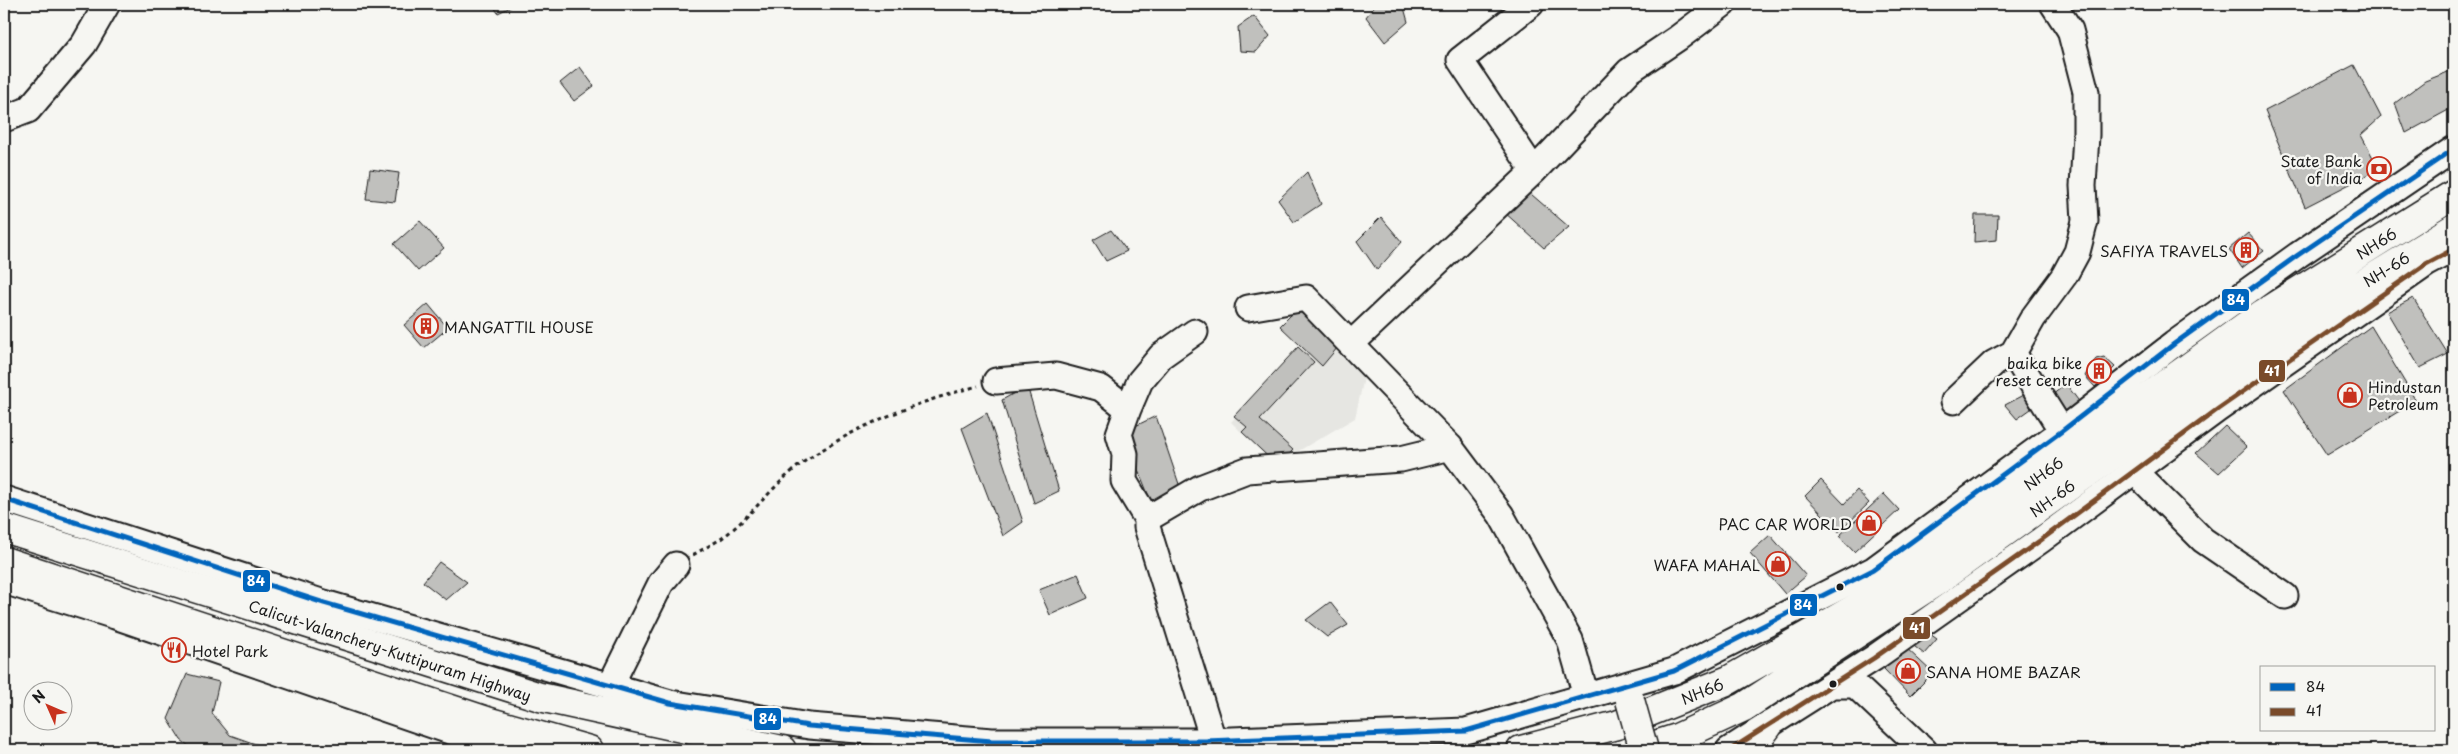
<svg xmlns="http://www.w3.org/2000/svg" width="2458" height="754" viewBox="0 0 2458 754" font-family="'Playpen Sans',sans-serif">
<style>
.built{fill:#e6e6e2}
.building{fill:#c0c0bd;stroke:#1c1c1c}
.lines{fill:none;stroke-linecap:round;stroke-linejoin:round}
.minor-casing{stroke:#1c1c1c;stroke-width:29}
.major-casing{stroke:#1c1c1c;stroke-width:31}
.highway-casing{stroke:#1c1c1c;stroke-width:31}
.path{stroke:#1c1c1c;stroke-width:3;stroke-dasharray:4 4;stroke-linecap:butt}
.minor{stroke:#f6f6f2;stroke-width:25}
.major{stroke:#f6f6f2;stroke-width:28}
.highway{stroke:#f6f6f2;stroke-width:28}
.highway-bridge-casing{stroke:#1c1c1c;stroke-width:31;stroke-linecap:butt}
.highway-bridge{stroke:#f6f6f2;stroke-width:28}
.bus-1-casing{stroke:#f6f6f2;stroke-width:9}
.bus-2-casing{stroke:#f6f6f2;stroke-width:9}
.bus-1{stroke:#0065bd;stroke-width:5}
.bus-2{stroke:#7a4b2a;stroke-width:5}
.bus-dot{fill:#1c1c1c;stroke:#f6f6f2;stroke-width:2}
.labels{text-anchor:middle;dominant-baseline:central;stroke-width:4.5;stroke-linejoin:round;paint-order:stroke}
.poi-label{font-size:15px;fill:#1c1c1c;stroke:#f6f6f2;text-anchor:end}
.street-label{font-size:15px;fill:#1c1c1c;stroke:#f6f6f2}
.line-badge{stroke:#f6f6f2;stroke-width:2}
.badge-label{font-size:14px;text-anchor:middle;font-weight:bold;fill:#fff}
</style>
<rect width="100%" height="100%" fill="#f6f6f2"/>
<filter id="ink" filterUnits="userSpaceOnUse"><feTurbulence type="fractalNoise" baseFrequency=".02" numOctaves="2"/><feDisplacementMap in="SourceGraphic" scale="10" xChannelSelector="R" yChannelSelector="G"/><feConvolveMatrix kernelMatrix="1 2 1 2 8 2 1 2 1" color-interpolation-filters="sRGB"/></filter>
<g filter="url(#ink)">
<path class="built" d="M1299,315L1364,378L1355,418L1295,453L1279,469L1231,422L1303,346Z"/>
<path class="building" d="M492,4H517L498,13Z
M1376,4H1403L1408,22L1385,42L1366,17Z
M1254,16L1270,36L1256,52L1240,51L1238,27Z
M2354,65L2381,117L2361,135L2379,169L2305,207L2265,111Z
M580,67L594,86L574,101L560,83Z
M2453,70L2454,107L2406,133L2395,103L2425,81Z
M370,169L399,173L395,202L366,199Z
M1307,172L1321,204L1294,222L1278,200Z
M1524,188L1569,227L1544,248L1504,212Z
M1975,215H1998L1997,240L1974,242Z
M1381,217L1402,242L1377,270L1357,241Z
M420,221L444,248L418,271L394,244Z
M1111,230L1127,251L1106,261L1093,240Z
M2248,233L2264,251L2242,268L2229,249Z
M2413,298L2448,354L2420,368L2387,312Z
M428,304L448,328L424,348L404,325Z
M1297,309L1338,347L1322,366L1280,326Z
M2371,326L2416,401L2327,455L2284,390Z
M1298,347L1314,362L1260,420L1293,450L1278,466L1242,432L1247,427L1234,416Z
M2104,357L2115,367L2095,387L2085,376L2091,365L2096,359Z
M2066,384L2081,404L2060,415L2047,399Z
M1027,386L1059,491L1034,503L1002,400Z
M2026,394L2031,409L2017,419L2005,405Z
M987,413L1023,522L1003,536L962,428Z
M1156,416L1182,493L1154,509L1123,432Z
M2225,426L2247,447L2219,473L2196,453Z
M1821,480L1844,504L1857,490L1869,503L1839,532L1805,496Z
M1884,494L1899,510L1854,552L1839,536Z
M1770,535L1806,576L1785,594L1750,553Z
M439,562L467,582L446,600L423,582Z
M1078,574L1088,598L1050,615L1039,590Z
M1330,602L1348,625L1327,637L1306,620Z
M1923,629L1937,639L1924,654L1910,643Z
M1904,646L1933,673L1910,696L1884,669Z
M187,674L219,682L212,713L230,735L264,747L267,750H194L181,740L168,719Z"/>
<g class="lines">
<defs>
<path id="minor" d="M1531,4L1460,60L1534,171
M2053,4L2070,30L2086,92V135L2083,186L2085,221L2077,252L2064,276L2033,318L2013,353L2062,431
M4,119L28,110L84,44L107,4
M1248,308L1306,298L1450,447L1501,515L1570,640L1586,696
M1351,344L1534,171L1629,71L1678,38L1723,4
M996,381L1056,376L1101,388L1128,409L1119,434L1125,454L1124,481L1147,519
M1954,401L1994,363L2013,353
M1128,409L1140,381L1161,356L1195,332
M2134,471L2203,540L2285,596
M4,499L324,603L670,703L809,726L992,741H1205L1466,731L1674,671L1873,570L2062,431L2174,344L2298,255L2454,149
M4,581L115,616L505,750
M1833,685H1855L1924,750
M610,686L661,583L676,565
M1213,740L1147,527V519L1200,488L1247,470L1401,459L1450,447
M1729,750L1874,658L2041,540L2218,409L2426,264L2454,249"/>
<path id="major" d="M1750,750L1768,726"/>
<path id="highway" d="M4,528L540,697L782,750
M4,561L490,722L589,750
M1521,750L1617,725L1729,680L1859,606L2262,314L2454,194
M1640,750L1677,738L1744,707L1934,583L2280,335L2454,228"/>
</defs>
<use href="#minor" class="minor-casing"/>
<use href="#major" class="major-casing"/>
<use href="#highway" class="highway-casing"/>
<path class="path" d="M693,555C704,548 716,543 726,535C753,514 773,485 801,464C856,425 914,403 978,386"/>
<use href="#minor" class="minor"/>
<use href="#major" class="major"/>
<use href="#highway" class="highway"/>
<defs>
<path id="highway-bridge" d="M1630,700L1644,750"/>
</defs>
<use href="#highway-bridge" class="highway-bridge-casing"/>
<use href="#highway-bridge" class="highway-bridge"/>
<defs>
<path id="bus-1" d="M4,499L324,603L670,703L809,726L992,741H1205L1466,731L1674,671L1873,570L2062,431L2174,344L2298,255L2454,149"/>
<path id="bus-2" d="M1733,748L1874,658L2041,540L2218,409L2426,264L2454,249"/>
</defs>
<use href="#bus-1" class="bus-1-casing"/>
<use href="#bus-2" class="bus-2-casing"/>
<use href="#bus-1" class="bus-1"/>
<use href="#bus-2" class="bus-2"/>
</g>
</g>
<defs>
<symbol id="bank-ring" viewBox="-11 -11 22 22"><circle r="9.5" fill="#f6f6f2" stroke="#c8321e" stroke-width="1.5"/><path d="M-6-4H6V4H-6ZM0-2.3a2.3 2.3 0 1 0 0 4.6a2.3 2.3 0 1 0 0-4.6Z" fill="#c8321e"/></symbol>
<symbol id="building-ring" viewBox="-11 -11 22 22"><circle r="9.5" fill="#f6f6f2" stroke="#c8321e" stroke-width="1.5"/><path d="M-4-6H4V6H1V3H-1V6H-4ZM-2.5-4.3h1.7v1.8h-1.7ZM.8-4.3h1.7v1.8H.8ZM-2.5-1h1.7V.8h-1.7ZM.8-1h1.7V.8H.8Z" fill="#c8321e"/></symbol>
<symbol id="shop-ring" viewBox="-11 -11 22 22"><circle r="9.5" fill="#f6f6f2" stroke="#c8321e" stroke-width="1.5"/><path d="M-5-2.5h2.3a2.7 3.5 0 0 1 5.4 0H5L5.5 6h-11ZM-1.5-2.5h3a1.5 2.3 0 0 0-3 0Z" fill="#c8321e"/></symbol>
<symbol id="restaurant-ring" viewBox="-11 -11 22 22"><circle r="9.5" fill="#f6f6f2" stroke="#c8321e" stroke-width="1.5"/><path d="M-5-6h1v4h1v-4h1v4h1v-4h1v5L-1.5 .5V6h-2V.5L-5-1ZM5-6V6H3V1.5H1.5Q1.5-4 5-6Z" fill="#c8321e"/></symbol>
</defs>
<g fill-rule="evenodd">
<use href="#bank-ring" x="2365" y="155" width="28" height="28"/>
<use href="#building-ring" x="2232" y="236" width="28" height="28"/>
<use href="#building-ring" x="412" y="312" width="28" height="28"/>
<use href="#building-ring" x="2085" y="357" width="28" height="28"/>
<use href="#shop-ring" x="2336" y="381" width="28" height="28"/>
<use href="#shop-ring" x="1855" y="509" width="28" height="28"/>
<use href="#shop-ring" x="1764" y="550" width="28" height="28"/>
<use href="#restaurant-ring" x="160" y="636" width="28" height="28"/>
<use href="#shop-ring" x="1894" y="657" width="28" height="28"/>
</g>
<g class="bus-dot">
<circle cx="1840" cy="587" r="4.5"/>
<circle cx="1833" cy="684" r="4.5"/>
</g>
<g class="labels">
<g class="poi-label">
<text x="2362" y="160">State Bank<tspan x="2362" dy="17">of India</tspan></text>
<text x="2228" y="250">SAFIYA TRAVELS</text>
<text x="444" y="326" text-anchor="start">MANGATTIL HOUSE</text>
<text x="2082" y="362">baika bike<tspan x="2082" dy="17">reset centre</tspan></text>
<text x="2368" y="386" text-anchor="start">Hindustan<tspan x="2368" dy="17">Petroleum</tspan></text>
<text x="1852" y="523">PAC CAR WORLD</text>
<text x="1760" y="564">WAFA MAHAL</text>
<text x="192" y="650" text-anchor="start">Hotel Park</text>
<text x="1926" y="671" text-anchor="start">SANA HOME BAZAR</text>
</g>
<g class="street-label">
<text transform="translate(2376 243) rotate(-32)">NH66</text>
<text transform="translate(2386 269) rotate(-32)">NH-66</text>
<text transform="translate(2043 473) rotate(-36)">NH66</text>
<text transform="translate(2052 498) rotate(-36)">NH-66</text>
<text transform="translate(390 650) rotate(18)">Calicut-Valanchery-Kuttipuram Highway</text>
<text transform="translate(1702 691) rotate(-22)">NH66</text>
</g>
</g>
<g class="line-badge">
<rect x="2221" y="288" width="29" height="24" rx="5" fill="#0065bd"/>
<rect x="2258" y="359" width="28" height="24" rx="5" fill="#7a4b2a"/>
<rect x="242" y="569" width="29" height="24" rx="5" fill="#0065bd"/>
<rect x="1789" y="593" width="29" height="24" rx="5" fill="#0065bd"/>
<rect x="1902" y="616" width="29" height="24" rx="5" fill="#7a4b2a"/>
<rect x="753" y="707" width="29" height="24" rx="5" fill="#0065bd"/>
</g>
<g class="badge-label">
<text x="2236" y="305">84</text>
<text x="2272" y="376">41</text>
<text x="256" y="586">84</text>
<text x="1803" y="610">84</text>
<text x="1917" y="633">41</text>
<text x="768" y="724">84</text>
</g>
<rect width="2458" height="754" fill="none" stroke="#f6f6f2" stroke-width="20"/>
<rect x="10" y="10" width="2438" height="734" fill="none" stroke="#1c1c1c" stroke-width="2" filter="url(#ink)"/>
<rect x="2260" y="666" width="175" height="65" fill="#f6f6f2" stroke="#9f9f9c"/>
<rect x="2270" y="683" width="25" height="8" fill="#0065bd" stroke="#9f9f9c"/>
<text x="2306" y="692" font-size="15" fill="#1c1c1c">84</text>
<rect x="2270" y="708" width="25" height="8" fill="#7a4b2a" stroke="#9f9f9c"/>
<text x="2306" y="716" font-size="15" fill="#1c1c1c">41</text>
<g transform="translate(48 706) rotate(315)"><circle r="24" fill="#f6f6f2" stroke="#9f9f9c"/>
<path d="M0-4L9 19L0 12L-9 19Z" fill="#c8321e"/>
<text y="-8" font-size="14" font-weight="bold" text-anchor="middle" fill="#1c1c1c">N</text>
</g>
</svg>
